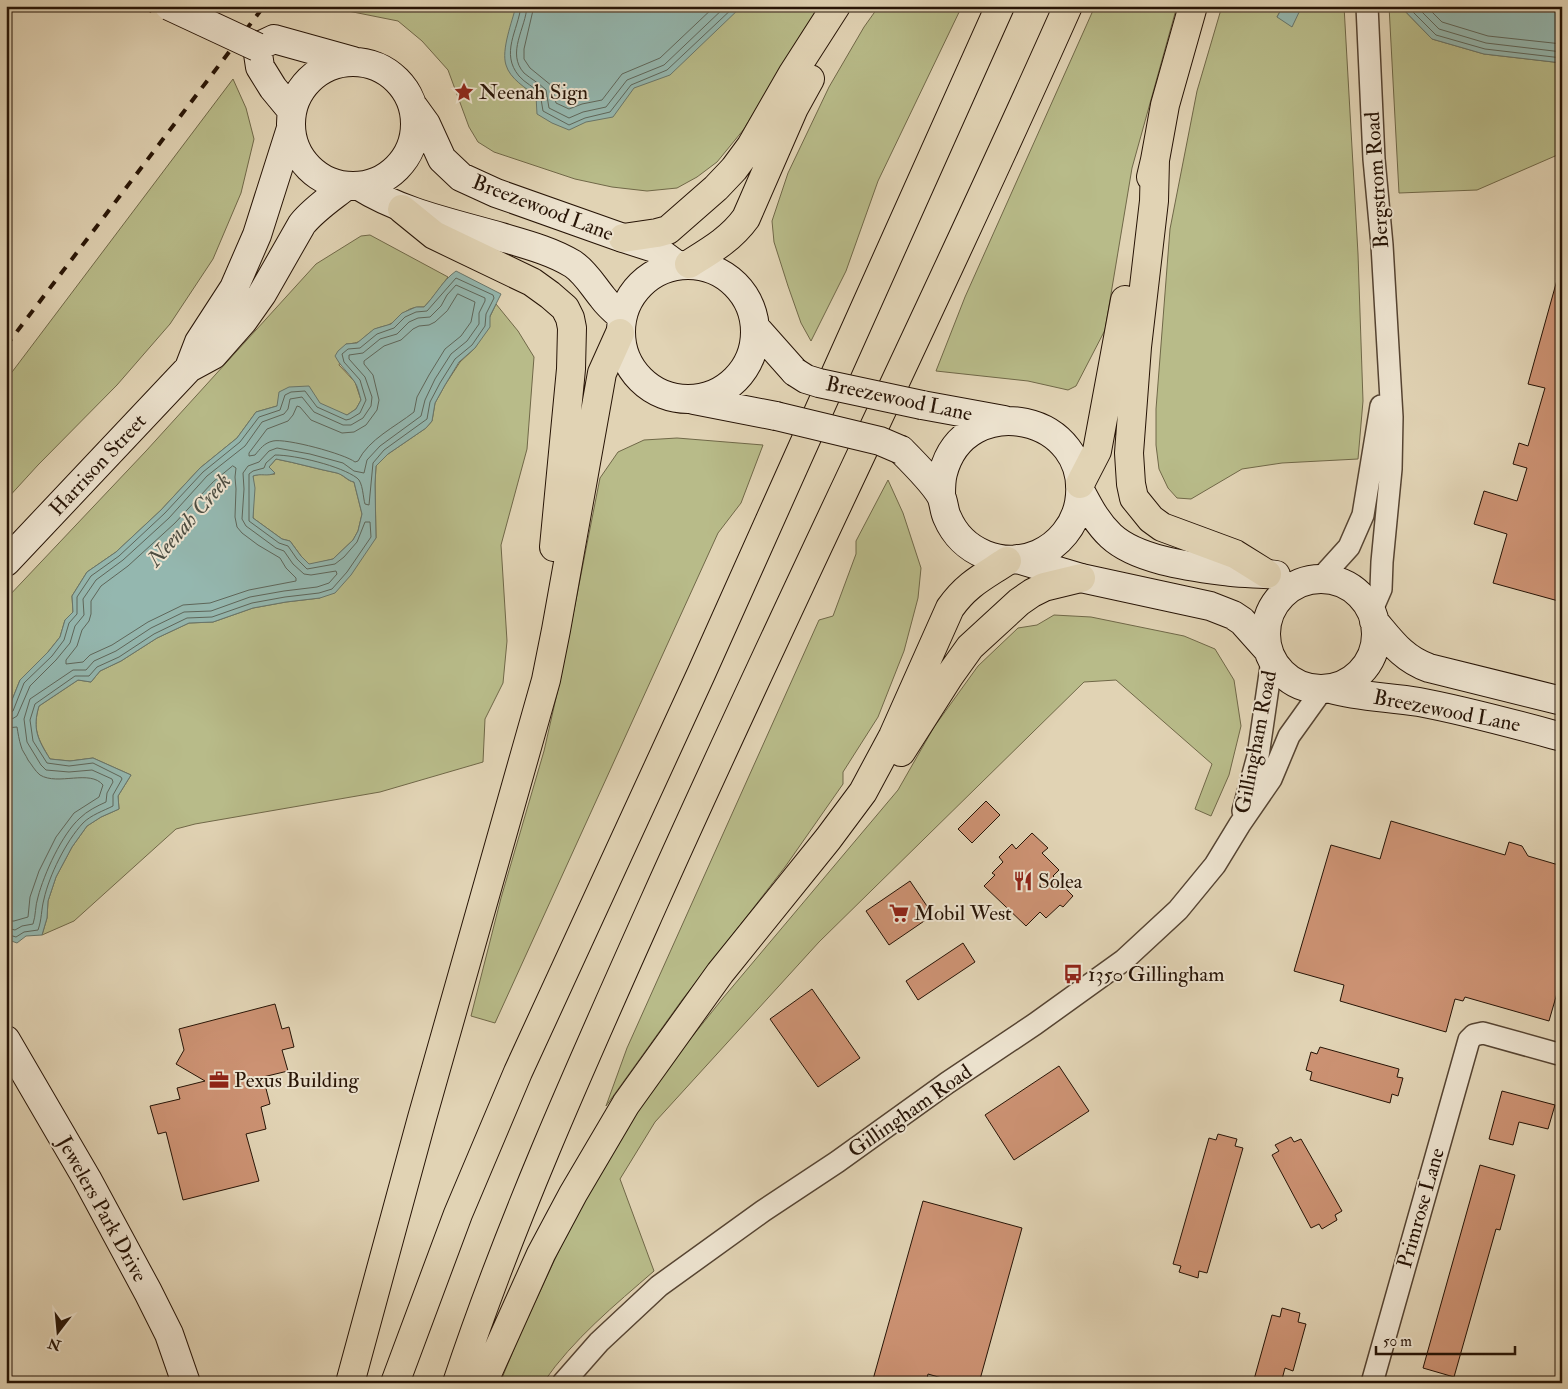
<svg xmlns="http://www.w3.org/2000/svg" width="1568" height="1389" viewBox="0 0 1568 1389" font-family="'IM FELL Double Pica',serif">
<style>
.green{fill:#b8bb89;stroke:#706848}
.water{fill:#94b7af;stroke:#68766b;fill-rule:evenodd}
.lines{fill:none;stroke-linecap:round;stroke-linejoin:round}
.shore{stroke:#5e665a;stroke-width:1}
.building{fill:#cc9273;stroke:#271406}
.street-casing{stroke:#564432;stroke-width:24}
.secondary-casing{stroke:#271406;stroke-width:30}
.highway-casing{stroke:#271406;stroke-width:30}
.street{stroke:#ece2ce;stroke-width:21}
.secondary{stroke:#ece2ce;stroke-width:28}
.highway{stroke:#e1d3b4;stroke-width:28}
.rail{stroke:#271406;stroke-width:4;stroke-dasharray:9 9;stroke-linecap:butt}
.secondary-bridge-casing{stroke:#271406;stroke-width:30;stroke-linecap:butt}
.secondary-bridge{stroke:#ece2ce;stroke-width:28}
.labels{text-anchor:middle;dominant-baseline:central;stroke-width:4;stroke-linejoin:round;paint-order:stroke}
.poi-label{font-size:21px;fill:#271406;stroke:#ece2ce;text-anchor:start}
.street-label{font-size:21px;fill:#271406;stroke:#ece2ce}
.water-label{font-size:22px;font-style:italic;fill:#4d4d41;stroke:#ece2ce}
</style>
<rect width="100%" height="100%" fill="#e1d3b4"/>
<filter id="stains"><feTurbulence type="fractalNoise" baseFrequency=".004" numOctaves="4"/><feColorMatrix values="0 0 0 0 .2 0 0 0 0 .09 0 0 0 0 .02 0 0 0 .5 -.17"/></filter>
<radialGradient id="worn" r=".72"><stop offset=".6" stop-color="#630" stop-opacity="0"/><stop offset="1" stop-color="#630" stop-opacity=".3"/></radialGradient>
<path class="green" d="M323,6H821L805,28L744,129L717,162L697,177L677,188L647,191L612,187L575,179L494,152L478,142L469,127L448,70L422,41L398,21Z
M879,6H962L878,181L846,271L811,341L801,323L788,286L774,242L772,221L788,173L829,87L864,27Z
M1095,6H1177L1132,168L1105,330L1076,386L1068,390L1028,381L936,371L965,297Z
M1222,6H1283L1277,17L1301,10L1302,6H1344L1358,254L1363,401L1358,459L1282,463L1242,469L1191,499L1177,498L1168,488L1159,469L1156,445V409L1170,229L1197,91Z
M1389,6H1400L1432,39L1484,54L1562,63V153L1477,190L1399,193Z
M233,79L246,108L254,139L241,193L213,259L170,324L117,385L38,465L6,500V380Z
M370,235L448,277C440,287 433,298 424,307C407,306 404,314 392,323C387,327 379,326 374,330C360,338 365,343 346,344L339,365L355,382L361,400L356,409L347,415L277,406L256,412L237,438L200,468L161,510L116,552L87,572L72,596L73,612L65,620L60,637L48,652L20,680L6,715V599L146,451L316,264L361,236Z
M496,304L518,331L534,357L527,449L501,545L507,641L503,683L485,719L483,762L380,792L195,824L176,829L74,921L42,935L47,918L48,901L56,877L72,847L87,826L101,817L119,809L118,796L131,775L93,758L70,761L50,759C38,739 32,729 39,706L78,680L91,682L100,671L121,661L157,638L189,623L213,622L253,608L286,602L320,598L376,538L375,484L376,466L388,454L426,428L432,421L435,403L445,385L460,362L475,348Z
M677,438L763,445L741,503L718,533L495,1023L471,1016L501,898L544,751L561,676L600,478L618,452L644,440Z
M276,459C297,463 317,469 337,473C344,475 347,481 354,482L362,514L358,531L353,540L333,559L309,565L301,556L290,541L282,539L253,518V476C261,473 267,475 275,474L269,467Z
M888,480L903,513L921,568L918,598L904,651L878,717L843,772V784L785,867L682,1000L606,1106L627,1048L819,620L833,616L856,554V541Z
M1054,615L1091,617L1184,636L1215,649L1234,680L1241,726L1229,775L1211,816L1195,809L1212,764L1116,680L1084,682L819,942L655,1122L620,1179L654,1271C615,1305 573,1339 543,1383H500L518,1339L574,1218L625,1128L668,1067L723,998L898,790L934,727L978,666L1018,628L1037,625Z"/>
<path class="water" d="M516,6H742L670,75L634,88L613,117L586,122L569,130L552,123L537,114L536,96C526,88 510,79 506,65C501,50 512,22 516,6Z
M1283,6H1302L1292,27L1277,17Z
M1400,6H1562V63L1484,54L1432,39Z
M456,271L501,294L490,316V327L475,348L459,362L445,385L435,403L432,421L426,428L388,454L376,466L375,484L376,538L351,575L335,593L320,598L286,602L253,608L213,622L189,623L157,638L121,661L100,671L91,682L78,680L39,706C32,729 38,740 50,759L70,761L93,758L131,775L118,796L119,809L101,817L87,826L72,847L56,877L48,901L47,918L42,935L26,936L17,943L6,939V715L20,680L48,652L60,637L65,620L73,612L72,596L87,572L116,552L161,510L200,468L237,438L256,412L277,406L279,392L289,387L309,386L320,403L347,415L356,409L361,400C359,394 358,386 354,381C348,372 340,366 335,356L338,351L346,344L357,343L374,329L391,324L402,313L416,307H424C435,296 442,281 456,271ZM276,459C297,463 317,469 337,473C344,475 348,481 354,482L362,514L358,531L353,540L333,559L309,564L301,556L290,541L282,539L253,518L255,488L253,476C261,473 268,477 275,473L269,467Z"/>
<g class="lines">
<path class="shore" d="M521,6C518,31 500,53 519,76C525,83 534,87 540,93L543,111L569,125L585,118L610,112L631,85L667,70L735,6
M527,6C526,28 506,53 524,73C531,79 539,83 546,90L549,108L569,118L583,112L606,107L627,80L664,65L726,6
M534,6L524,49V59L530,68L552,86L556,103L569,109L582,104L602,100L622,74L660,58L715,6
M1407,6L1436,35L1485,49L1562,58
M1416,6L1439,29L1486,43L1562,52
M1426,6L1442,22L1488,36L1562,44
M458,294L475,302L471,322L461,336L445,349L429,375L417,397L414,412C395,427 369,439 358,461L355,462C345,454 286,438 273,441C264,443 260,449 255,455L249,456V453L267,429L288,421L293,415L297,406L300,407L311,420L342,433L354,432L366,425L377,410L379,400L373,375L364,364V361L384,346L401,340L413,329L419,326L429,325L435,322L447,311Z
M233,466L236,468L235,477L236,489L235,517L237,527L242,533L258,545L280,558L286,568L296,578V581L249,590L210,603L183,605L148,622L112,645L90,655L83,662L66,664V660L77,646L82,630L89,621L91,614V601L101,586L128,566L175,523L213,482Z
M6,714L13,711L24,683L52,656L64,640L69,623L77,614V597L91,576L119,556L165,513L203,472L240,442L259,417L280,410L285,395L291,392L305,391L317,407L346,420L350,419L360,413L366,400L360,380L344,362L342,354L348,349L360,348L377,334L394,328L405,317L416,312L427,311L456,278L493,295L494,298L486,314L485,326L472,345L455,359L440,383L430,402L427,419L384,450L373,463L369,505L365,504C363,498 363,482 357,478C341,466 296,455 275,455L266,463L264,468L253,471L249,474V521L279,543L288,546L297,559L307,569L335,564L344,557L357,542L365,522H370L371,537L347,572L332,589L319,593L285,597L252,603L212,617L187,618L154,634L119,657L97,667L89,676H75L35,704L30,720L33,741L47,763L69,766L93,763L121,777L122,779L113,795V806C103,811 91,815 83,823C66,841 49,876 44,899C41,910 42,919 38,930L24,932L16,937L6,934
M6,720L12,719L17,716L30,686L56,660L70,643L75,626L84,615L83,599L96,580L123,560L169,518L207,476L245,446L262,422L284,414L288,409L290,399L302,397L314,412L343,425H351L363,418L371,406L372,397L365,377L349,359V355L363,353L380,339L397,334L409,322L418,318L430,317L441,306L447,295L456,285L485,298V301L479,313V324L467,341L451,354L435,379L425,400L421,416L380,446L367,460L364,473L354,471L343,463L310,454L277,448L269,451L259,462L248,466L243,473L244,489L242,519L246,526L276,548L284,551L293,564L304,574L311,575L336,571L337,574L329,583L317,587L284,591L250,597L211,611L184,612L151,628L116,651L94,661L86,670H73L30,699L24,719L27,742L41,765L46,770L69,772L92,770L112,779L113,782L107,793L106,802C97,806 87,811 80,818C62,834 44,874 38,897C35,906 36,915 33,924L22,926L15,930L6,928
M6,728L17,727C18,733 19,740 21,746C22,751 26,755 28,760C32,765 35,771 40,775C58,786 90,769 103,785L99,797L74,813L56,837L39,871L30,897L28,917L14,921H6"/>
</g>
<path class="building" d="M1557,280H1562V602L1493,583L1507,534L1474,524L1484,491L1517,501L1527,468L1513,464L1519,443L1528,446L1545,388L1528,384Z
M986,801L1000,815L972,843L958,829Z
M1391,821L1505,855L1509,842L1522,846L1528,856L1562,866V976L1549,1021L1465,997L1463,1001L1455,999L1446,1032L1340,1001L1344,985L1294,971L1331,845L1380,859Z
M1032,833L1048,848L1042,853L1059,870L1053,876L1073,896L1063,907L1060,905L1046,918L1040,912L1026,926L984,886L995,875L992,873L1003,862L999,857L1012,844L1016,849Z
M910,881L933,915L889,945L866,911Z
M963,943L975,962L918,1000L906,981Z
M812,989L860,1058L818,1087L770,1019Z
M275,1004L282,1029L289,1027L294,1047L282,1050L288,1071L263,1077L270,1104L261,1107L266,1129L246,1134L259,1181L183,1200L166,1132L158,1134L150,1106L180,1099L177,1088L205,1081L176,1064L184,1050L179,1029Z
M1320,1047L1399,1069L1397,1077L1403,1078L1398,1096L1392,1094L1390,1103L1310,1080L1312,1072L1306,1070L1311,1052L1317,1054Z
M1059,1066L1089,1111L1014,1160L985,1115Z
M1502,1091L1555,1105L1548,1129L1519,1122L1513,1145L1489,1139Z
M1218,1134L1237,1139L1235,1146L1243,1148L1207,1273L1199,1271L1198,1278L1179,1272L1181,1266L1173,1264L1209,1138L1216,1140Z
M1291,1137L1294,1142L1301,1139L1342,1211L1335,1215L1337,1220L1322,1229L1319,1224L1311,1228L1272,1155L1279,1151L1275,1145Z
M1480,1165L1515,1175L1500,1230L1496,1229L1454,1377L1423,1368Z
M923,1201L1022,1228L979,1383H959L928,1374L926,1383H872Z
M1282,1308L1300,1313L1298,1322L1306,1324L1293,1371L1285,1368L1281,1383H1253L1272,1315L1280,1317Z"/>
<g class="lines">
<defs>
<path id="street" d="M1367,6L1374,159L1382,245L1392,417L1391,469L1382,562L1381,589L1371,612
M1321,578L1349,547L1363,515L1381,406
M1243,811L1258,756L1272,660
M563,1383L599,1342L659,1286L763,1211L837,1162L947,1083L1035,1024L1124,960L1178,910L1215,865L1240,824L1271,779L1289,736L1322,690
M1372,1383L1469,1040L1474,1035L1483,1033L1562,1055"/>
<path id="secondary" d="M291 124a62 62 0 1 1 124 0a62 62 0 1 1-124 0Z
M413,106L426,124L442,159L461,177L496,193L623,238L654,248L677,265
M292,111L273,88L260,67L257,47L274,39L353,61
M359,186C402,213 453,223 501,237C525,244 552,251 573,264C586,273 593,286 603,298C608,305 615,311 622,317
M621 332a67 67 0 1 1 134 0a67 67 0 1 1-134 0Z
M755,327L795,372
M189,368L199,342L234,288L257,235L291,128
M694,400L776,416
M922,405L1004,420
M901,450C912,461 934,483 941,496C944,502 944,511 947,517C962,553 1003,569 1038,554C1059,545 1075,525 1079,503C1094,414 965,388 943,473C941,480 941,488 941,496
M1081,492C1089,507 1097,523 1111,536C1138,561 1194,567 1230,572C1246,574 1261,573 1276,575
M1017,559L1081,578L1210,606L1233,615L1242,621L1267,649
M6,562L189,368L213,355L243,321L262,294L302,224C314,209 331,198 346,186
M1266 634a55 55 0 1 1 110 0a55 55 0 1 1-110 0Z
M1374,621C1391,641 1403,659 1429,668L1562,701
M1331,689C1359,697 1390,697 1419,702C1467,711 1514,724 1562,737
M6,1040L87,1179L148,1292L169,1334L186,1383"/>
<path id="highway" d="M1155,160L1154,201L1137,347L1129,453L1131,484L1134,498L1151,519L1162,527L1235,554L1267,574
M1151,177L1155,160L1165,105L1193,6
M402,209L434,235L532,282L550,295L565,308L570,318L572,328L571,369L554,547
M623,238L657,233L668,230L716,188L734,169L751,146L793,73L836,6
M689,264C710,251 731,239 746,218L794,108L810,79
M1080,484L1097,451L1125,300
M901,752L950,675L970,647L1019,602L1032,593L1044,587L1081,578
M350,1383L422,1118L546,680L556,630L602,373L620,333
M395,1383L458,1214L518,1072L701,674L1000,6
M457,1383C512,1218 584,1059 655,900C789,600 935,306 1068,6
M483,1383L541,1254L573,1194L626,1104L720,973L828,839L863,792L893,736L950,608C967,584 983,577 1007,561"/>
</defs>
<use href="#street" class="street-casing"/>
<use href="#secondary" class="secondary-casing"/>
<use href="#highway" class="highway-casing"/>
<use href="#street" class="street"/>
<use href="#secondary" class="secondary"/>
<use href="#highway" class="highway"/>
<path class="rail" d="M149,12L152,6
M6,346L264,6"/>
<defs>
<path id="secondary-bridge" d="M169,6L257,47
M795,372L806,379L819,383L922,405
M776,416L880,441L901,450"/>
</defs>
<use href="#secondary-bridge" class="secondary-bridge-casing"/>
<use href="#secondary-bridge" class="secondary-bridge"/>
</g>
<defs>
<symbol id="sight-bare" viewBox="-9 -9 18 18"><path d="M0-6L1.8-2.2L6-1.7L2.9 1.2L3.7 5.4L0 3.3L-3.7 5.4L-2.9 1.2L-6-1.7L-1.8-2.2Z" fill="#8f2418" stroke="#ece2ce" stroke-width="2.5" paint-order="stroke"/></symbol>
<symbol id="restaurant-bare" viewBox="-9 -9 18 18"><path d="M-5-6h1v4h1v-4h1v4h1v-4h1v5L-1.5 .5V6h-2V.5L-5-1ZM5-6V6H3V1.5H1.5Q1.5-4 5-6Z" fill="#8f2418" stroke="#ece2ce" stroke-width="2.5" paint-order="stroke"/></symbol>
<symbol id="supermarket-bare" viewBox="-9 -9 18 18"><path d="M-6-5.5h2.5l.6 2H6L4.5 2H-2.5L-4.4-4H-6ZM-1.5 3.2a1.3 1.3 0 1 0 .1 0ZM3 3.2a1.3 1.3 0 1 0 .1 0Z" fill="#8f2418" stroke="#ece2ce" stroke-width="2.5" paint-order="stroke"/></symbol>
<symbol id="bus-bare" viewBox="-9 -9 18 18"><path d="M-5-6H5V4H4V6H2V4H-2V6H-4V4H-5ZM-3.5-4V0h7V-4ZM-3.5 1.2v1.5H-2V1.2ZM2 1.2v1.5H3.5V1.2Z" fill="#8f2418" stroke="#ece2ce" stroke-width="2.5" paint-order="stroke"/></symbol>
<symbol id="office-bare" viewBox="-9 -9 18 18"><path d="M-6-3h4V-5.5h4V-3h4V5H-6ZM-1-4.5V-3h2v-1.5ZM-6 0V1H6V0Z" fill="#8f2418" stroke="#ece2ce" stroke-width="2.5" paint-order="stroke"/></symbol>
</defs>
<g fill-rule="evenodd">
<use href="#sight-bare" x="450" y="78" width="28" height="28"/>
<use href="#restaurant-bare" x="1009" y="867" width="28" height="28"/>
<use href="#supermarket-bare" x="885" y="899" width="28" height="28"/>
<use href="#bus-bare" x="1059" y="960" width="28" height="28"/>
<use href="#office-bare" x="205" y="1066" width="28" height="28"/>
</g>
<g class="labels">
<g class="poi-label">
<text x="479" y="92">Neenah Sign</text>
<text x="1038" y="881">Solea</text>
<text x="914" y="913">Mobil West</text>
<text x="1088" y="974">1350 Gillingham</text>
<text x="234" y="1080">Pexus Building</text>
</g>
<g class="street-label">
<text transform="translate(1377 180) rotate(-94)">Bergstrom Road</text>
<text transform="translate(543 208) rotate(21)">Breezewood Lane</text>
<text transform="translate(899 399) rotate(12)">Breezewood Lane</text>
<text transform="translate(98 465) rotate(-47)">Harrison Street</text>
<text transform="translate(1447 711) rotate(11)">Breezewood Lane</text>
<text transform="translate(1256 742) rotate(-79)">Gillingham Road</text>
<text transform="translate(910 1111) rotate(-35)">Gillingham Road</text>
<text transform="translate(1421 1208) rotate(-74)">Primrose Lane</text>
<text transform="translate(102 1209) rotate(61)">Jewelers Park Drive</text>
</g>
<g class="water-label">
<text transform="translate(189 520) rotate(-49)">Neenah Creek</text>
</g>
</g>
<rect width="1568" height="1389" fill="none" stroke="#e1d3b4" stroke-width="25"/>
<rect x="8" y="8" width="1553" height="1374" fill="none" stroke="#271406" stroke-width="2.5"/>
<rect x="12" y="12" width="1543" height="1364" fill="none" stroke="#271406"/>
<g transform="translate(58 1332) rotate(196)" stroke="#ece2ce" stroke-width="4" paint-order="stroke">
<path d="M0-4L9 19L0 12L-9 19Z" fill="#271406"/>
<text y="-8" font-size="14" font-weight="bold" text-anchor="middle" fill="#271406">N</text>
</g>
<path d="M1376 1346v8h139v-8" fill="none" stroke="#271406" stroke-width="2.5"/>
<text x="1383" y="1346" font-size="15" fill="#271406" stroke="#ece2ce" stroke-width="4" paint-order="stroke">50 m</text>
<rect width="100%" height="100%" filter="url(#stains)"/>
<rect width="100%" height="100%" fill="url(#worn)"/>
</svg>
